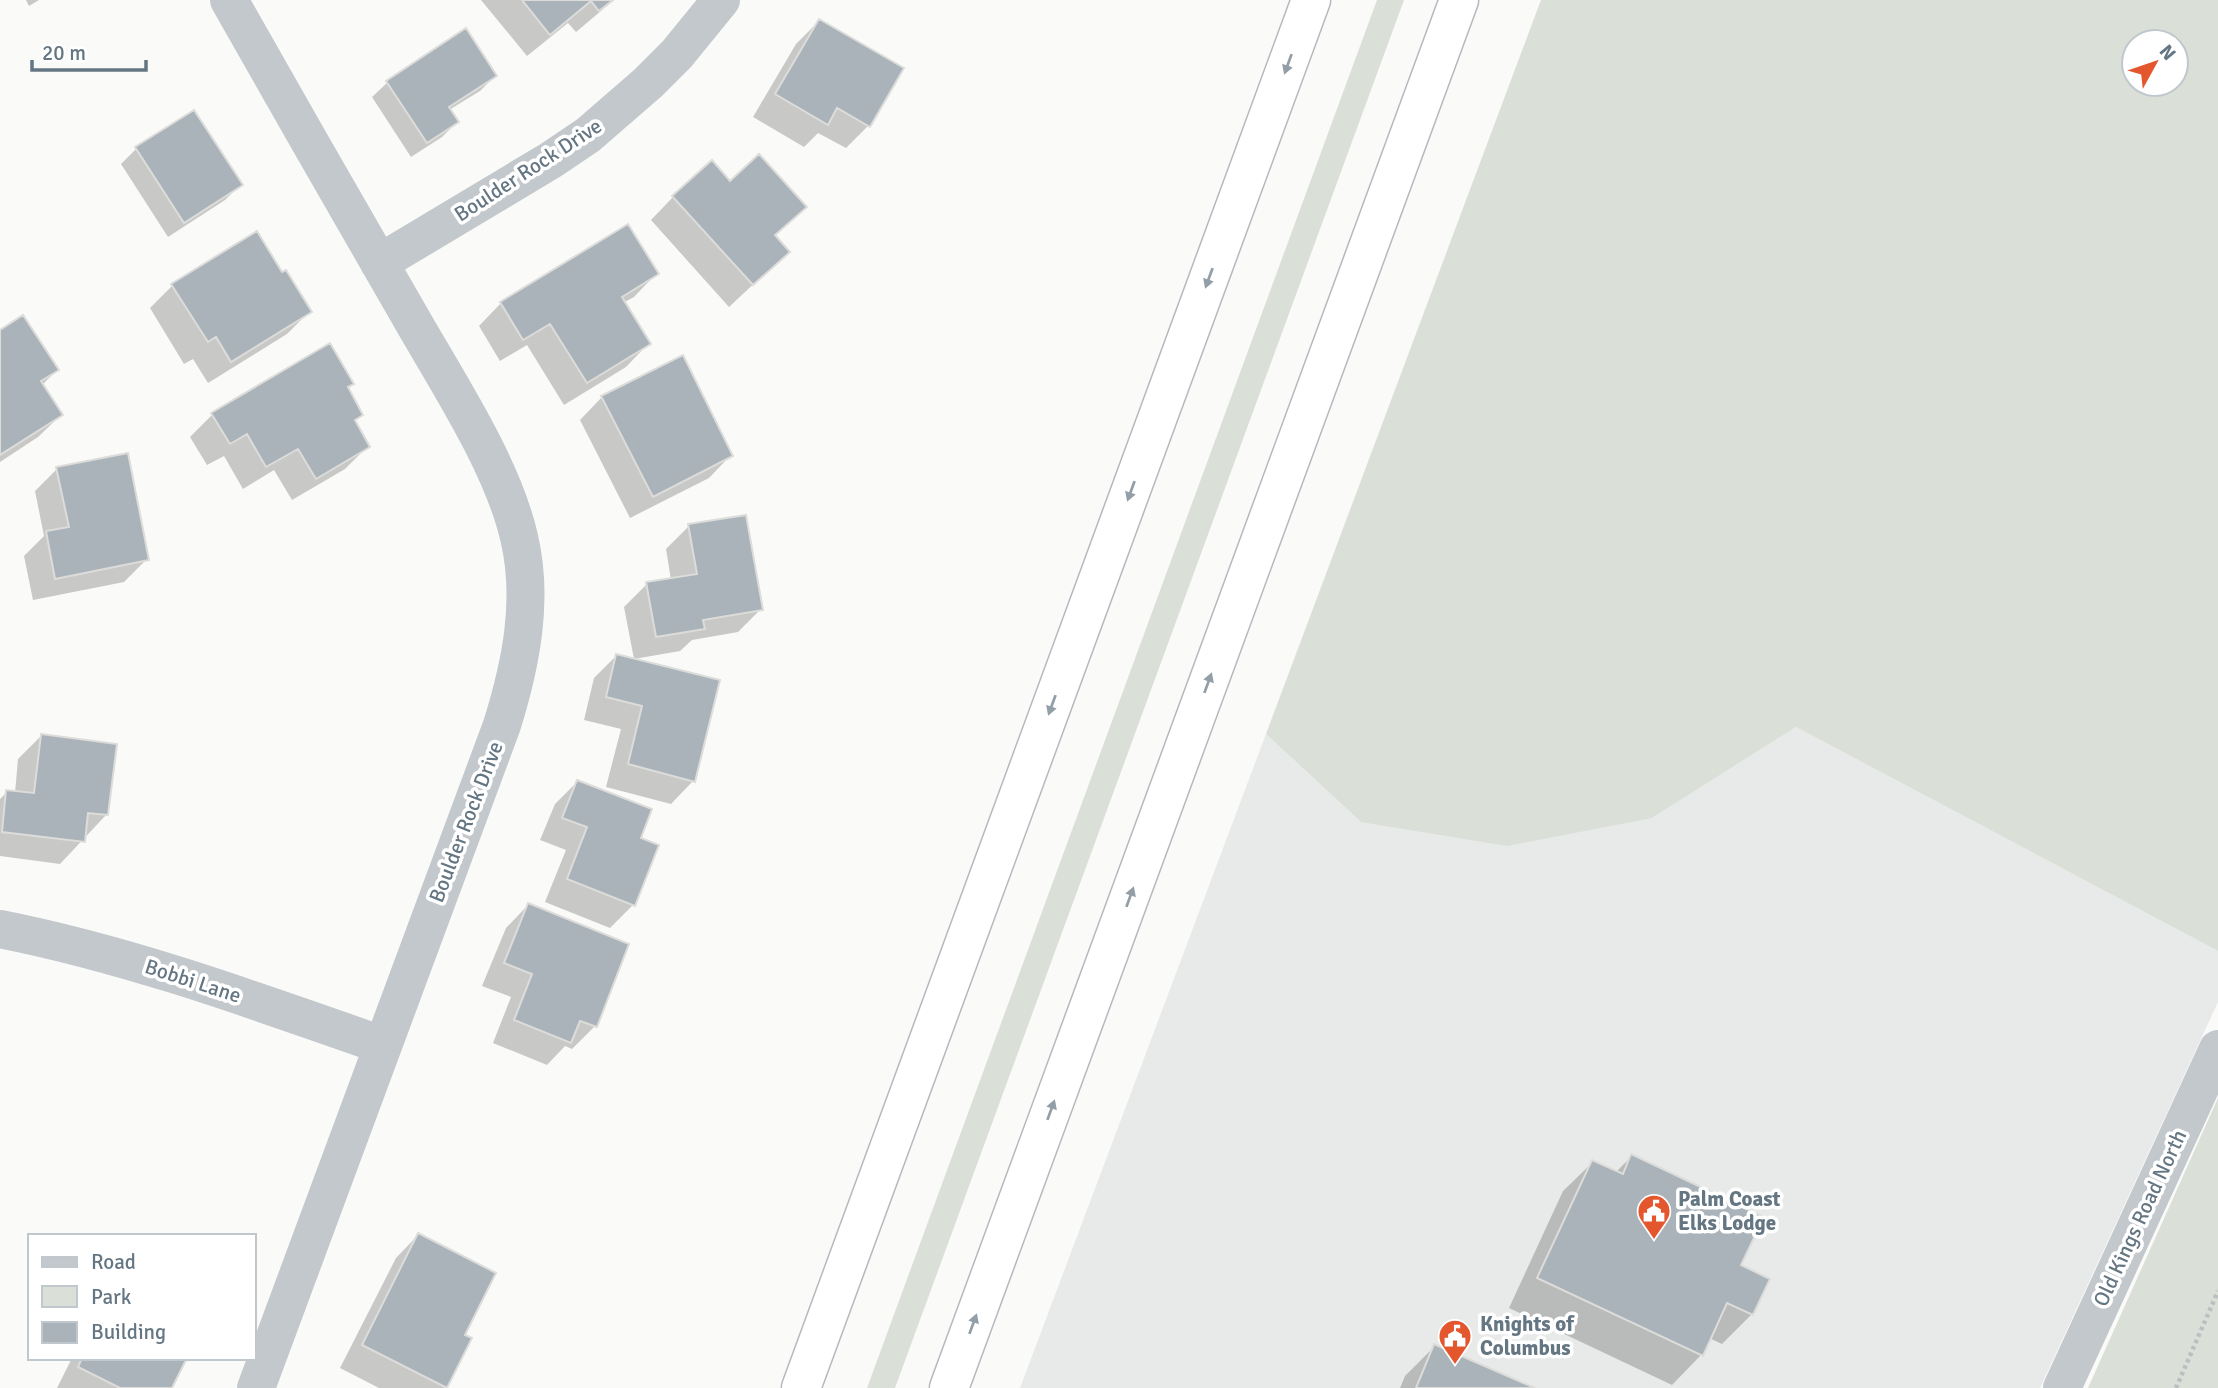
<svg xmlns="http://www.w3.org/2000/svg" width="2218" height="1388" viewBox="0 0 2218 1388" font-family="Signika,sans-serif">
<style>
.built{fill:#e8e9e9}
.green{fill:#dadfd7;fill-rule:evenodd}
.shadow{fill:#0003}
.building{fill:#aab3b9;stroke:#dcdcda;stroke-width:2}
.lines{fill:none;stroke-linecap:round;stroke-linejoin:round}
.highway-casing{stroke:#b4b9bd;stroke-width:41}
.path{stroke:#bbbfc2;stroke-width:4.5;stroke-dasharray:3.5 3.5;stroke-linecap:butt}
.minor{stroke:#c3c8cc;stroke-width:38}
.highway{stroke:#fff;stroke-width:38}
.oneway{fill:#939fa8}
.labels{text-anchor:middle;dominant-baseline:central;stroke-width:7;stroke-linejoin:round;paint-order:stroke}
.street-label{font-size:21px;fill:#657683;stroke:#fff}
.poi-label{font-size:21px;font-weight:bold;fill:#657683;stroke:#fff;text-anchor:start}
</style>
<rect width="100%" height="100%" fill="#fafaf8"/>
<path class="built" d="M1796,727L2218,951V1002L2040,1388H1020L1266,734L1361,822L1652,818Z"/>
<path class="green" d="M1377,0H1404L895,1388H867Z
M1541,0H2218V951L1796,727L1652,818L1507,846L1361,822L1266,734ZM2134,42H2176V84H2134Z
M2218,1098V1388H2088Z"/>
<path class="shadow" d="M26,0H39L29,6Z
M481,0H614L576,32L568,23L527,56Z
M819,21L868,126L846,148L818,133L804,147L753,117L796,44Z
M495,76L480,91L449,110L457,122L442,137L411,157L372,97L388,82Z
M193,112L240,185L225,200L168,237L121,164L136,149Z
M729,183L804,207L774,236L788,252L729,307L651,220L673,197Z
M282,274L310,311L287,334L208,383L193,359L184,364L150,308L172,286Z
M656,274L634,297L623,303L648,344L626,367L564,405L527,345L500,361L479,326L501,303Z
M0,332L57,370L42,385L61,415L38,437L0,462Z
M346,388L361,415L354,422L368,446L345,469L292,500L274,470L243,489L224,456L207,465L190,437L213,414Z
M602,397L731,455L709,478L630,518L580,420Z
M57,469L147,559L124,582L33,600L24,556L44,536L35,491Z
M689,526L761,609L738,632L692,640L680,651L634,659L624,607L647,584L671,580L666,549Z
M617,655L693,781L671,804L606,787L621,729L584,720L594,678Z
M41,736L107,814L60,864L0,856V799L7,792L15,793L18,759Z
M577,782L638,839L657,846L633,905L610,928L545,902L566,850L540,840L555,804Z
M528,905L595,1026L572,1049L565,1046L547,1065L493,1043L511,997L482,986L506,928Z
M1632,1156L1739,1265L1752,1314L1722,1344L1709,1338L1701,1355L1672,1385L1509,1308L1563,1191L1593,1162L1616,1172Z
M418,1235L462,1336L469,1339L444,1388H379L340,1368L396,1258Z
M1435,1346L1531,1388H1400L1405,1376Z
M72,1358H185L170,1388H57Z"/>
<path class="building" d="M522,0H613L599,11L591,1L550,35Z
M819,19L904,68L870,127L837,108L828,125L775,94Z
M466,28L497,76L449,107L459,122L427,143L386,81Z
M194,110L243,185L184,223L135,147Z
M759,154L807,207L775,235L790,252L753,285L672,196L712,160L730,181Z
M628,224L659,274L622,297L651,344L587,383L550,324L523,340L500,302Z
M257,231L282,272L286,270L312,312L231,362L216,337L208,342L171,284Z
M23,315L59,370L41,381L63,415L0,455V330Z
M330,343L354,384L348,387L363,415L355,420L370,447L316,479L298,449L266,467L247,434L230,444L211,413Z
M683,355L733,456L653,497L601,396Z
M128,453L149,560L55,579L46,531L69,527L56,467Z
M746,515L763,610L703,620L705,629L656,637L646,582L697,574L688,524Z
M616,654L720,680L695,782L628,764L642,706L606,697Z
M41,734L117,744L108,815L88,813L85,842L2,832L6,790L34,793Z
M577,780L652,809L641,838L659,845L635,906L567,879L587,827L562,818Z
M528,903L629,944L597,1027L580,1021L571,1043L514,1020L532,974L504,963Z
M1631,1154L1764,1217L1741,1265L1770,1279L1753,1315L1727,1303L1703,1356L1537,1278L1592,1160L1623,1174Z
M418,1233L496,1273L465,1335L472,1338L447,1388L362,1345Z
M1434,1344L1535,1388H1416Z
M82,1358H187L172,1388H120L78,1367Z"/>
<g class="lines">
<defs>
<path id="highway" d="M801,1388L1311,0
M949,1388L1459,0"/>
</defs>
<use href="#highway" class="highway-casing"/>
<path class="path" d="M2176,1388L2218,1291"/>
<path class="minor" d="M229,0C289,106 350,213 411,318C448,383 502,464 519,537C534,600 521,664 502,725L256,1388
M379,263L551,160L588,135L648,83L677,54L721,0
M0,929C131,955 256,1001 382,1045
M2062,1388L2218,1049"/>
<use href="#highway" class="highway"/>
</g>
<defs><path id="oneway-solid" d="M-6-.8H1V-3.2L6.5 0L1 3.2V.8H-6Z" transform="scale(1.75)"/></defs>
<g class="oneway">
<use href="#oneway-solid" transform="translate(1288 64) rotate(110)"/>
<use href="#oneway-solid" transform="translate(1209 278) rotate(110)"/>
<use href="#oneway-solid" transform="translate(1131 491) rotate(110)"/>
<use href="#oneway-solid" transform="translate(1208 683) rotate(-70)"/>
<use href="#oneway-solid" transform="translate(1052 705) rotate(110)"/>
<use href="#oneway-solid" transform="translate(1130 897) rotate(-70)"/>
<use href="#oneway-solid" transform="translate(1051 1110) rotate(-70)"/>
<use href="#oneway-solid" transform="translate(973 1324) rotate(-70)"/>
</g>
<defs>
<symbol id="civic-pin" viewBox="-11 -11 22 30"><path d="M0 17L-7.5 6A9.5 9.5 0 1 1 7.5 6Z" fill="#e4572e" stroke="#fff"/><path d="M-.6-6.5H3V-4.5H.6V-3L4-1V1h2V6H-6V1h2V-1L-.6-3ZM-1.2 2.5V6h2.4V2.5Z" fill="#fff"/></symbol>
</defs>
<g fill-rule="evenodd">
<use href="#civic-pin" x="1635" y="1192" width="38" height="52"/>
<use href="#civic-pin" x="1436" y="1317" width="38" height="52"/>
</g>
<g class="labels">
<g class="street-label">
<text transform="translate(528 170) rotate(-33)">Boulder Rock Drive</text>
<text transform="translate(466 822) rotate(-69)">Boulder Rock Drive</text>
<text transform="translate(193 981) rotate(18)">Bobbi Lane</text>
<text transform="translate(2140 1218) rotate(-65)">Old Kings Road North</text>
</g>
<g class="poi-label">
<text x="1678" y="1199">Palm Coast<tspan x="1678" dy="24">Elks Lodge</tspan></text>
<text x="1480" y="1324">Knights of<tspan x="1480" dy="24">Columbus</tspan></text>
</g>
</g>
<rect x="28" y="1234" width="228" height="126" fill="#ffffff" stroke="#c1c8cd" stroke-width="2"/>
<rect x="42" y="1257" width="35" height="10" fill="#c3c8cc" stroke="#c1c8cd" stroke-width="2"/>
<text x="91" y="1269" font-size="21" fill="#657683">Road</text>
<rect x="42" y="1286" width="35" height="21" fill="#dadfd7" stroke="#c1c8cd" stroke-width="2"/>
<text x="91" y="1304" font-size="21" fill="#657683">Park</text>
<rect x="42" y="1322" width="35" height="21" fill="#aab3b9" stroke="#c1c8cd" stroke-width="2"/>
<text x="91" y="1339" font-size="21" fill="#657683">Building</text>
<g transform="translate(2155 63) rotate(50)"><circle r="33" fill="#ffffff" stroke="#c1c8cd" stroke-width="2"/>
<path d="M0-5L12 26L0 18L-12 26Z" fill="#e4572e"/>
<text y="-10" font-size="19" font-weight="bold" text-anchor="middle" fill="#657683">N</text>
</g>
<path d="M32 60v10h114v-10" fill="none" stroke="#657683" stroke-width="3.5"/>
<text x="42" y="60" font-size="21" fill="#657683" stroke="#ffffff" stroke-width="5" paint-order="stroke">20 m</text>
</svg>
